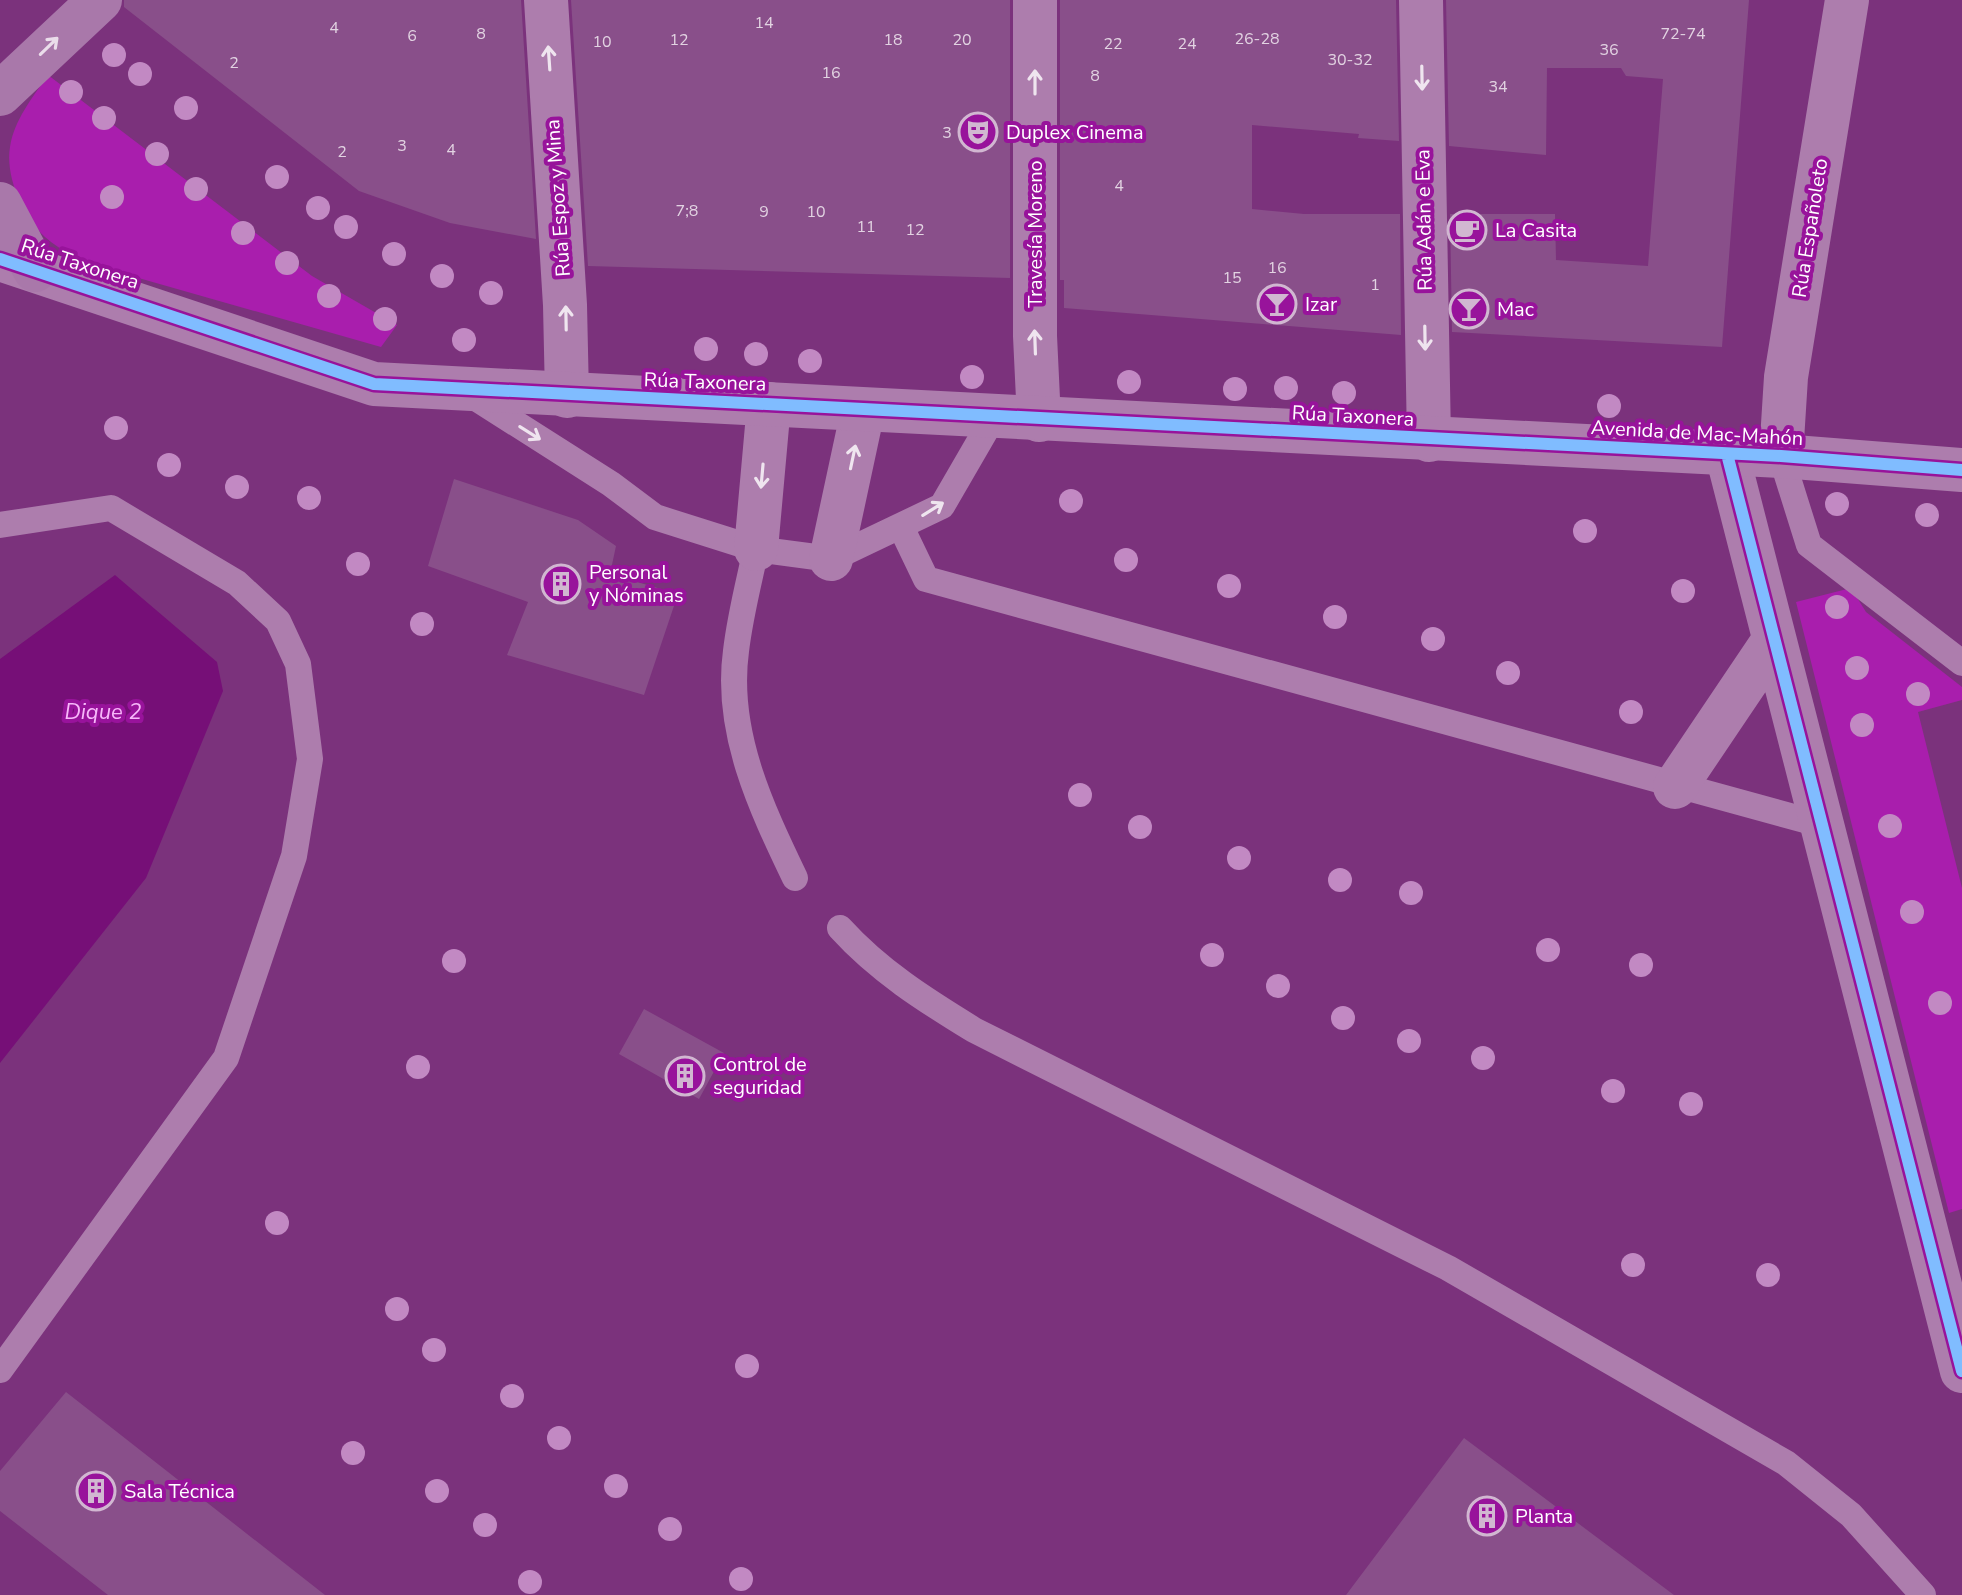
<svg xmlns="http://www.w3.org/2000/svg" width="1962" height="1595" viewBox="0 0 1962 1595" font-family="'Nunito Sans',sans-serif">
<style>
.green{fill:#a91ead}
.water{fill:#760f77}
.building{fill:#894f8a}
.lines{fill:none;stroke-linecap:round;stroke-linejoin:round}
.service{stroke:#ad7dad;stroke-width:26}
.minor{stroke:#ad7dad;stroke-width:44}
.tertiary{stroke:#ad7dad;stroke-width:44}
.secondary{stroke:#a978aa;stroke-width:44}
.cycleway-casing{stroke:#98139b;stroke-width:17}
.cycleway{stroke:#80bcff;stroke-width:12}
.tree{fill:#c289c3}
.oneway{stroke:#eaddea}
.oneway2{stroke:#efe5ef}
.labels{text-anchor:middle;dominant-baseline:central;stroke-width:8;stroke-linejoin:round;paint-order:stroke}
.number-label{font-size:16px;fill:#e2d3e2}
.poi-label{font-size:20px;fill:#fff;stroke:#98139b;text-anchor:start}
.street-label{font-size:20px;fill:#fff;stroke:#98139b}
.water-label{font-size:22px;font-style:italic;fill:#f7b8fa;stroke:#98139b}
</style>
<rect width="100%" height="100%" fill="#7b327c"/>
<path class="green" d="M48,75L312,276L397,325L381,347L100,267C81,259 60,251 45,237C23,217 5,177 10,147C14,120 33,97 48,75Z
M1851,588L1866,612L1962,687V700L1918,712L1962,888V1209L1949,1213L1796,602Z"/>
<path class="water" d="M115,575L217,662L223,691L146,878L0,1063V659Z"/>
<path class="building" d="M124,0H521L536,239L450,223L359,191L124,7Z
M571,0H1010V278L588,266Z
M1060,0H1396L1399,141L1358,138L1359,134L1252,125V209L1304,214H1400L1401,335L1064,308V280H1060Z
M1446,0H1749L1722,347L1452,332L1450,214H1555L1556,260L1648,266L1663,79L1626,76L1621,68H1547L1546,155L1449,146Z
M454,479L578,520L616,546L610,574L678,594L644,695L507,655L528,602L428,566Z
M644,1009L724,1053L699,1099L619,1054Z
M66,1392L325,1595H108L0,1511V1471Z
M1464,1438L1674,1595H1346Z"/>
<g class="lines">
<path class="service" d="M468,393L611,484L655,517L756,549L831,559L942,506L993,418
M1781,456L1809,545L1962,663
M0,525L111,508L237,583L278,621L298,664L310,759L294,856L226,1058L0,1370
M901,527L926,579L1823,825
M756,549C749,582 740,616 736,651C725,732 761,807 795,878
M840,928C879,971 925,1000 974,1030L1448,1268L1786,1463L1851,1515L1923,1595"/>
<path class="minor" d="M546,0L565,305L567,396
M1035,0V336L1039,420
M1421,0L1429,440
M1727,454L1962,1371
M1781,456L1786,377L1847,0
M756,549L769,404
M831,559L863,410
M1675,787L1774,640"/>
<path class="tertiary" d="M0,259L374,384L1781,456L1962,470"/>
<path class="secondary" d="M0,94L100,0
M0,204L35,270"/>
<defs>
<path id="cycleway" d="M0,259L374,384L1781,456L1962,470
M1727,454L1962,1371"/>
</defs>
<use href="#cycleway" class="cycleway-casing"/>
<use href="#cycleway" class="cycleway"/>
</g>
<g class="tree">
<circle cx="114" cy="55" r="12"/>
<circle cx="140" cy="74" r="12"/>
<circle cx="71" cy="92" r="12"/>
<circle cx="186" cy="108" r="12"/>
<circle cx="104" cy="118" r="12"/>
<circle cx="157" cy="154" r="12"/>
<circle cx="277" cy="177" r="12"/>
<circle cx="196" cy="189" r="12"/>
<circle cx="112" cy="197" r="12"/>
<circle cx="318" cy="208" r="12"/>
<circle cx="346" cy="227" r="12"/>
<circle cx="243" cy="233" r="12"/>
<circle cx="394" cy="254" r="12"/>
<circle cx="287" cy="263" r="12"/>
<circle cx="442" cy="276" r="12"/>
<circle cx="491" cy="293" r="12"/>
<circle cx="329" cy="296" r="12"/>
<circle cx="385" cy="319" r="12"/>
<circle cx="464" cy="340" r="12"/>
<circle cx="706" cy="349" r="12"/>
<circle cx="756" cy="354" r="12"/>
<circle cx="810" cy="361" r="12"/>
<circle cx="972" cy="377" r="12"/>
<circle cx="1129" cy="382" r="12"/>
<circle cx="1286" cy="388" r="12"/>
<circle cx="1235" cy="389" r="12"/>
<circle cx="1344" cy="393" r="12"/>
<circle cx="1609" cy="406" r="12"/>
<circle cx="116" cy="428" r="12"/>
<circle cx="169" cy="465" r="12"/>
<circle cx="237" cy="487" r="12"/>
<circle cx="309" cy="498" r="12"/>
<circle cx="1071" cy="501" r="12"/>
<circle cx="1837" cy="504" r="12"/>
<circle cx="1927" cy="515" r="12"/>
<circle cx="1585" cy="531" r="12"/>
<circle cx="1126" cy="560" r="12"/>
<circle cx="358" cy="564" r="12"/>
<circle cx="1229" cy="586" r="12"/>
<circle cx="1683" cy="591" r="12"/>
<circle cx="1837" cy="607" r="12"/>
<circle cx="1335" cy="617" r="12"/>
<circle cx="422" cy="624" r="12"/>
<circle cx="1433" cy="639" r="12"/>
<circle cx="1857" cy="668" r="12"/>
<circle cx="1508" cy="673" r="12"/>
<circle cx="1918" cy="694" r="12"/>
<circle cx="1631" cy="712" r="12"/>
<circle cx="1862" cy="725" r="12"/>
<circle cx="1080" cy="795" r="12"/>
<circle cx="1890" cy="826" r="12"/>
<circle cx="1140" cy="827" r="12"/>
<circle cx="1239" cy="858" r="12"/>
<circle cx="1340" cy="880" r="12"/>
<circle cx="1411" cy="893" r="12"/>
<circle cx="1912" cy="912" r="12"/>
<circle cx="1548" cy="950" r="12"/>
<circle cx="1212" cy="955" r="12"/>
<circle cx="454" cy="961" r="12"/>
<circle cx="1641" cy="965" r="12"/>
<circle cx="1278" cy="986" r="12"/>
<circle cx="1940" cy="1003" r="12"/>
<circle cx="1343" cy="1018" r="12"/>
<circle cx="1409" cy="1041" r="12"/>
<circle cx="1483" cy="1058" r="12"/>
<circle cx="418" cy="1067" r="12"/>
<circle cx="1613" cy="1091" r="12"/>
<circle cx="1691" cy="1104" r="12"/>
<circle cx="277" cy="1223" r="12"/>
<circle cx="1633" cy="1265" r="12"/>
<circle cx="1768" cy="1275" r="12"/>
<circle cx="397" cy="1309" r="12"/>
<circle cx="434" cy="1350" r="12"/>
<circle cx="747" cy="1366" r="12"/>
<circle cx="512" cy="1396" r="12"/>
<circle cx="559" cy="1438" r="12"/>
<circle cx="353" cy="1453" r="12"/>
<circle cx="616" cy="1486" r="12"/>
<circle cx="437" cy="1491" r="12"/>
<circle cx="485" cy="1525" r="12"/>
<circle cx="670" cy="1529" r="12"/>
<circle cx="741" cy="1579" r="12"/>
<circle cx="530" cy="1582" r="12"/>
</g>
<defs><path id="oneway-shaft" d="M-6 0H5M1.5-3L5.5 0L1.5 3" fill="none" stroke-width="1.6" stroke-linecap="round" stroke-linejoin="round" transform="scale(2)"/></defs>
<use class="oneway" href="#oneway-shaft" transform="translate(49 46) rotate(-44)"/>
<g class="oneway2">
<use href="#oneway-shaft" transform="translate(549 58) rotate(-94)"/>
<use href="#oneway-shaft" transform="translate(1422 78) rotate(89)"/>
<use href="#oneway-shaft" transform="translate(1035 82) rotate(-90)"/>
<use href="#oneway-shaft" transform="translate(566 318) rotate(-91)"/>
<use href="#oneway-shaft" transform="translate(1425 338) rotate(89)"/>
<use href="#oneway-shaft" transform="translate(1035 342) rotate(-92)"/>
<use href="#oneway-shaft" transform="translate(530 433) rotate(32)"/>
<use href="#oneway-shaft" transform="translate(853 457) rotate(-78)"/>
<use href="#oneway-shaft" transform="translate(762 476) rotate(95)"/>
<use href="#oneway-shaft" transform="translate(933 509) rotate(-32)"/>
</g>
<defs>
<symbol id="theatre-ring" viewBox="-11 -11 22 22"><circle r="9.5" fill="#98139b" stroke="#d1b7d1" stroke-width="1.5"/><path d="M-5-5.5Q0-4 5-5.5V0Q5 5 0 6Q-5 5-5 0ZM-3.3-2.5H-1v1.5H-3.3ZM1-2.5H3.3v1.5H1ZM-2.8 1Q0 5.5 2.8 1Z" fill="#d1b7d1"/></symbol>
<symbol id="cafe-ring" viewBox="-11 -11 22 22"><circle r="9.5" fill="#98139b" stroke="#d1b7d1" stroke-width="1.5"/><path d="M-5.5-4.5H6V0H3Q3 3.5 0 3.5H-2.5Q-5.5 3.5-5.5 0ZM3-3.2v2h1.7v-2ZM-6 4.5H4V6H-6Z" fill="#d1b7d1"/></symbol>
<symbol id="bar-ring" viewBox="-11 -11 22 22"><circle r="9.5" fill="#98139b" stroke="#d1b7d1" stroke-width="1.5"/><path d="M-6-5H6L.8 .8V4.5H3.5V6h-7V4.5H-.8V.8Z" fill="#d1b7d1"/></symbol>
<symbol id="building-ring" viewBox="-11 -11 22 22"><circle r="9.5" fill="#98139b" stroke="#d1b7d1" stroke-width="1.5"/><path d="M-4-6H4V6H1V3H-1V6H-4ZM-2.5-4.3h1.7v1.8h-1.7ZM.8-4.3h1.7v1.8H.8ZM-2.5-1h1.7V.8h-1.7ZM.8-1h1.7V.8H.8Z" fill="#d1b7d1"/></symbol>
</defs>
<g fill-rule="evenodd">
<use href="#theatre-ring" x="956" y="110" width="44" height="44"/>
<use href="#cafe-ring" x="1445" y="208" width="44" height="44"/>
<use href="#bar-ring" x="1255" y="282" width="44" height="44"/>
<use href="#bar-ring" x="1447" y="287" width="44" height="44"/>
<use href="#building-ring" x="539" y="562" width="44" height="44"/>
<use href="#building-ring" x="663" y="1054" width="44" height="44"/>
<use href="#building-ring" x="74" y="1469" width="44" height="44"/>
<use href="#building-ring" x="1465" y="1494" width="44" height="44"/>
</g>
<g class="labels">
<g class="number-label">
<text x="764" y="23">14</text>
<text x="334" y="28">4</text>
<text x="481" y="34">8</text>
<text x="1683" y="34">72-74</text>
<text x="412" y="36">6</text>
<text x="1257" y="39">26-28</text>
<text x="679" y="40">12</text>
<text x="893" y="40">18</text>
<text x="962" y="40">20</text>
<text x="602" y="42">10</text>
<text x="1113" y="44">22</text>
<text x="1187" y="44">24</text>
<text x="1609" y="50">36</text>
<text x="1350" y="60">30-32</text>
<text x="234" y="63">2</text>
<text x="831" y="73">16</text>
<text x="1095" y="76">8</text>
<text x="1498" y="87">34</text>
<text x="947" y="133">3</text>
<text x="402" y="146">3</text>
<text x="451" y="150">4</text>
<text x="342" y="152">2</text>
<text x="1119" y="186">4</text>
<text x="687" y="211">7;8</text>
<text x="764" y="212">9</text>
<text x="816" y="212">10</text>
<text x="866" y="227">11</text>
<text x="915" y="230">12</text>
<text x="1277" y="268">16</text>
<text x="1232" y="278">15</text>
<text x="1375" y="285">1</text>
</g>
<g class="poi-label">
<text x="1006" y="132">Duplex Cinema</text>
<text x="1495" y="230">La Casita</text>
<text x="1305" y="304">Izar</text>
<text x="1497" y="309">Mac</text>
<text x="589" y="572">Personal<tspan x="589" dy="23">y Nóminas</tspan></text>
<text x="713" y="1064">Control de<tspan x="713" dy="23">seguridad</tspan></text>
<text x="124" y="1491">Sala Técnica</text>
<text x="1515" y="1516">Planta</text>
</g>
<g class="street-label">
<text transform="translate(558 198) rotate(-94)">Rúa Espoz y Mina</text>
<text transform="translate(1424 220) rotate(-91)">Rúa Adán e Eva</text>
<text transform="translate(1810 228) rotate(-81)">Rúa Españoleto</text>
<text transform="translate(1035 234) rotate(-90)">Travesía Moreno</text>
<text transform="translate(80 264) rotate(18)">Rúa Taxonera</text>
<text transform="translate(705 382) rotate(2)">Rúa Taxonera</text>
<text transform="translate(1353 416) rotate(3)">Rúa Taxonera</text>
<text transform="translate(1697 433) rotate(3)">Avenida de Mac-Mahón</text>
</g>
<g class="water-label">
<text x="103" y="712">Dique 2</text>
</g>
</g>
</svg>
